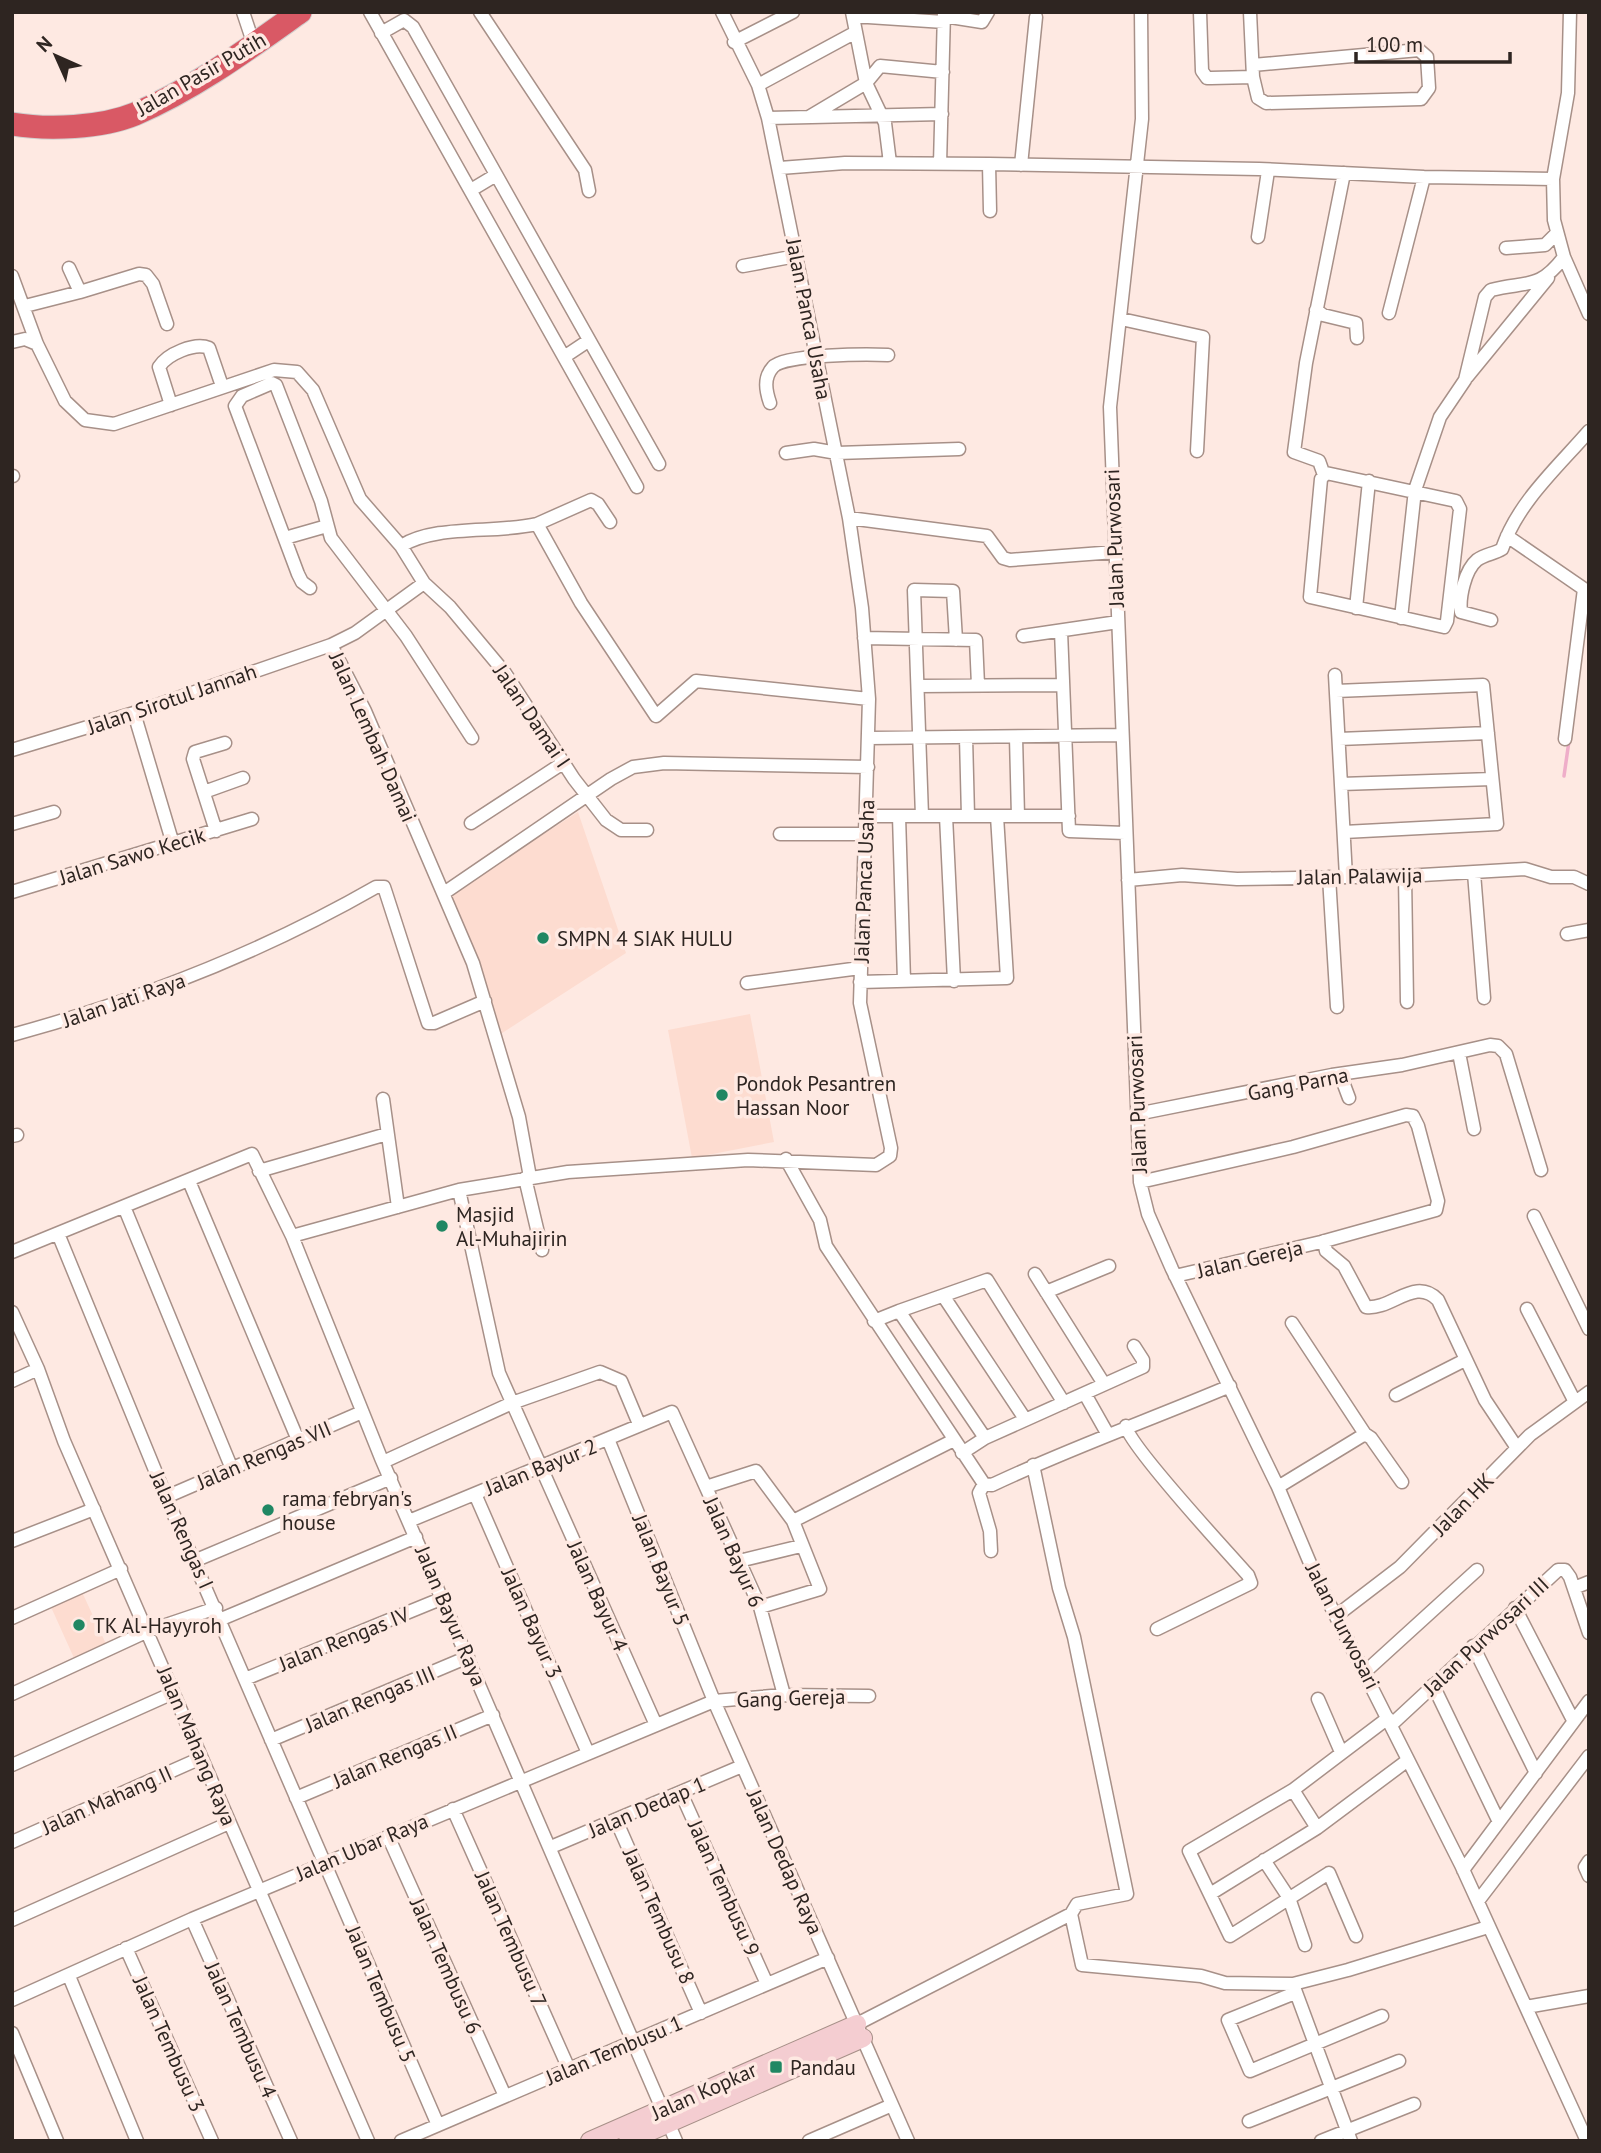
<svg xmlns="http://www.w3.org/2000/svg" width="1601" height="2153" viewBox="0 0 1601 2153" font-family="'PT Sans',sans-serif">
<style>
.built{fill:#fddcd0}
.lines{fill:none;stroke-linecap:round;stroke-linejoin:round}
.stream{stroke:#efaec9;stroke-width:3.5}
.street-casing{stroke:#a79088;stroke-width:15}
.secondary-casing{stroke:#a79088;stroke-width:20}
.highway-casing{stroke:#d1cfce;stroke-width:25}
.street{stroke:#fff;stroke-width:12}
.secondary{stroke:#f4cdd1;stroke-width:18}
.highway{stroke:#d95965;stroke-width:23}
.poi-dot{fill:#208763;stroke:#fee9e2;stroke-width:2.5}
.labels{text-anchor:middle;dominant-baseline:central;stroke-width:7;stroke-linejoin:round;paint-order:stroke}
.street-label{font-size:21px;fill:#2e2521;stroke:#fee9e2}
.poi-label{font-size:21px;fill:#2e2521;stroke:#fee9e2;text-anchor:start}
</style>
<rect width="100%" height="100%" fill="#fee9e2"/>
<path class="built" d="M578,812L626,953L499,1035L450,894Z
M750,1014L774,1142L692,1158L668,1030Z
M82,1592L106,1644L74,1658L51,1607Z"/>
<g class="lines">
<path class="stream" d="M1564,776L1569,741"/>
<defs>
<path id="street" d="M243,12L254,45
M370,12L637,487
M480,12L585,170L589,191
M852,12L866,83L885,123L890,163
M1141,12L1142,119L1110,407L1140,1182L1148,1214L1172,1269L1278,1487L1315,1575L1461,1865L1587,2141
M1200,12L1202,71L1207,78H1211L1253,77L1250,12
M1570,12L1568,93L1553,179L1554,220L1564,257L1589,314
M853,16L944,22
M944,16L982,22L988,12
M381,33L404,20L413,27L659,464
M734,42L793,12
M1253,77L1258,98L1266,103L1421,99L1429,88L1427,57L1419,50L1253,65
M758,85L856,32
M809,117L866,83L880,66L943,72
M768,118L942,114
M940,164L944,12
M989,164L990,211
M1021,165L1036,17
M780,168L845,163L989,164L1259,169L1424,177L1553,179
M471,190L496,175
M1258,237L1268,171
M1506,248L1545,245L1556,234
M743,266L796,256
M12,276L37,344L65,401L85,420L114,424L274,370L297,372L313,390L360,499L401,546L424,583L355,633L331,645L134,713L12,750
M80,292L139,274L146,275L153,284L167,324
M25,306L80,292L69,268
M1316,310L1323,315L1356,323L1357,338
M1389,313L1424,177
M1121,319L1203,337L1197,451
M12,342L25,339L37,344
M564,357L588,341
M1467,377L1548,278
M770,403C766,391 763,378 773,367C784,354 869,354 888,355
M171,405L159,367C167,354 195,342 209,348L222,386
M786,453L814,449L837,453L959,449
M1326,473L1456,501L1460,509L1447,621L1444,627L1310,597L1321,479Z
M1324,475L1319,461L1294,452L1306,363L1344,173
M12,476H13
M849,518L987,536L1003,558L1010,560L1115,552
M537,524L591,500L598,504L610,522
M1507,536L1584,589L1565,739
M285,538L327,526
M401,546C436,524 495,534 537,524L581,603L656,716L696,681L869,699
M424,583L450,607L505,673L574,779L606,820L621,830H647
M310,588L302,582L298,574L235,406L242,396L272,383L276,385L321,501L331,538L406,636L472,738
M1356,608L1369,481
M1401,618L1415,490L1440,417L1465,380L1485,297L1491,290C1527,281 1539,290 1564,257
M1491,620L1461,612C1459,597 1465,570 1477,560C1485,554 1494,554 1502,549C1518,502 1557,468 1589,431
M1061,631L1069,831L1125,833
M1023,636L1118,622
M864,638L976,640L978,685
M331,645L365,711L473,963L519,1117L530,1177
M1335,675L1346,877
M918,686L1062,685
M1336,691L1483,685L1497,824L1344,832
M134,713L173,844
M966,737L968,816
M1016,737L1018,816
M869,738L1121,735
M1339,739L1488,733
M1341,784L1492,779
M204,792L243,778
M866,816H1069
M899,816L904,981
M922,816L914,590L953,591L956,640
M946,816L954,981
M471,823L563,763
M12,824L54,812
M216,831L193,759L195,752L225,743
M780,834H866
M1474,873L1484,998
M1405,876L1407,1002
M1329,877L1337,1007
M1128,880L1182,875L1237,879L1405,876L1525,869L1551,877H1574L1589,884
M12,892L252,819
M444,893L611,779L633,767L664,763L868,767
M1567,934L1589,930
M860,982L1007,978L997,816
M747,983L860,968
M12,1035C140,1000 261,953 376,887H384L386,893L428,1023H434L485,1001
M1459,1053L1474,1129
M1340,1074L1349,1098
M383,1099L398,1207
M1137,1114L1332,1075L1402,1065L1490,1045L1498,1046L1506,1054L1541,1170
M12,1136L17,1135
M786,1159L820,1220L826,1246L984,1484L992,1485C1070,1448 1150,1420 1230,1386
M259,1171L387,1134
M525,1178L542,1250
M189,1181L298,1440
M1140,1182L1293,1147L1406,1115L1413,1116L1418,1126L1438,1201L1436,1210L1321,1242L1175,1276
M459,1190L499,1373L656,1725
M125,1209L232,1469
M1534,1216L1589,1329
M59,1236L166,1497L438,2125
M292,1236L459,1190L568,1172L748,1160L876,1165L890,1156L891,1148L860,1003L869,699L862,608L849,518L768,118L758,85L722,12
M1324,1241L1326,1251L1344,1266L1366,1307C1392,1310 1415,1276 1438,1300L1485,1400L1517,1448
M12,1252L252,1154L292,1236L381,1458L676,2141
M1035,1274L1104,1384
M1046,1292L1109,1266
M944,1297L1025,1419
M1527,1309L1575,1402
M899,1311L987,1280L1064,1403
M12,1312L38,1369L64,1441L368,2141
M874,1321L899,1311L985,1438
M1292,1323L1365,1434L1371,1438L1402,1482
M12,1381L38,1369
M1085,1394L1107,1433
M1396,1395L1465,1360
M1126,1426C1128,1444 1229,1554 1248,1575L1251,1583L1157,1629
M608,1439L714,1701L908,2141
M962,1453L985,1438L1143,1367V1360L1134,1346
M383,1462L512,1403L600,1372L621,1381L639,1424
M984,1484L979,1493L990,1531L991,1551
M706,1487L756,1471L793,1521L954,1440
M1278,1487L1365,1434
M475,1494L588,1753
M166,1497L362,1412
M409,1521L672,1412L760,1607L784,1695
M12,1541L94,1509
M194,1561L391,1478
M739,1561L801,1546
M1574,1588L1589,1582
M760,1607L820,1589L793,1521
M1515,1608L1573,1720
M1336,1616L1400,1567L1530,1435L1589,1392
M12,1618L121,1569
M219,1620L416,1537
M1473,1646L1536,1773
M1366,1671L1477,1570
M245,1679L443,1598
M1433,1685L1498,1820
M12,1694L148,1631L216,1608
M1318,1699L1341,1752
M1391,1725L1558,1570H1565L1570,1577L1589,1633
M271,1740L468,1657
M12,1765L173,1693
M681,1793L767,1984
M296,1798L493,1715
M453,1809L569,2069
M616,1820L701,2013
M1317,1828L1408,1760
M388,1836L505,2096
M12,1842L201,1758
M551,1847L742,1766
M1264,1860L1289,1898L1305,1945
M1589,1861L1585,1867L1589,1876
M1463,1870L1589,1701
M1210,1894L1317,1828L1293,1790
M1478,1901L1589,1756
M1071,1914L1082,1965L1201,1976L1225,1983L1293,1984L1348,1970L1488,1927
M192,1919L291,2141
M12,1920L229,1823
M1356,1936L1329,1873L1230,1936L1189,1851L1293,1790L1388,1718
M126,1948L212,2141
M69,1976L137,2141
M1294,1987L1351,2141
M1295,1993L1228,2020L1250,2071L1382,2016
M12,2000L192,1919L714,1701L784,1695L869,1696
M1526,2007L1589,1996
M857,2024L1071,1914L1077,1904L1127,1894L1074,1637L1059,1588L1033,1465
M12,2033L57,2141
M1249,2121L1399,2061
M401,2141L828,1958
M809,2141L892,2105
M1321,2141L1414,2104"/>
<path id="secondary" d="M590,2141L857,2024
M628,2141L863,2038"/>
<path id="highway" d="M12,124C48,130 101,128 135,114C194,89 248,49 300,12"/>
</defs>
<use href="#street" class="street-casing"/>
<use href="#secondary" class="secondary-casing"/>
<use href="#highway" class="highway-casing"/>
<use href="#street" class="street"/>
<use href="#secondary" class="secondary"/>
<use href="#highway" class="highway"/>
</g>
<g class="poi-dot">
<circle cx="543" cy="938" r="7"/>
<circle cx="722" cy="1095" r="7"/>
<circle cx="442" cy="1226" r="7"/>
<circle cx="268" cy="1510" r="7"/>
<circle cx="79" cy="1625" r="7"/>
<rect x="769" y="2060" width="14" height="14" rx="3.5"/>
</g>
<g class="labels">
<g class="street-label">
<text transform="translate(201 74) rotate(-30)">Jalan Pasir Putih</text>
<text transform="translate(809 319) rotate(79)">Jalan Panca Usaha</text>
<text transform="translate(1114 538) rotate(-92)">Jalan Purwosari</text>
<text transform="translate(172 699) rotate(-19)">Jalan Sirotul Jannah</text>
<text transform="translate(532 716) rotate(56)">Jalan Damai I</text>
<text transform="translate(373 737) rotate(66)">Jalan Lembah Damai</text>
<text transform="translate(132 856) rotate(-17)">Jalan Sawo Kecik</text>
<text transform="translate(1360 876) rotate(-1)">Jalan Palawija</text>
<text transform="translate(864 881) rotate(-88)">Jalan Panca Usaha</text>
<text transform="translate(124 1000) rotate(-19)">Jalan Jati Raya</text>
<text transform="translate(1298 1084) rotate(-11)">Gang Parna</text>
<text transform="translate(1137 1104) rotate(-92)">Jalan Purwosari</text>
<text transform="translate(1250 1259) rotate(-13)">Jalan Gereja</text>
<text transform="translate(264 1455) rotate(-23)">Jalan Rengas VII</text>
<text transform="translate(541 1467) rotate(-22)">Jalan Bayur 2</text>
<text transform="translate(1463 1504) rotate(-46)">Jalan HK</text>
<text transform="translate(182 1530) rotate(66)">Jalan Rengas I</text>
<text transform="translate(734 1552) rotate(66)">Jalan Bayur 6</text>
<text transform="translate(661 1570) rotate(68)">Jalan Bayur 5</text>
<text transform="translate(598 1596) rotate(66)">Jalan Bayur 4</text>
<text transform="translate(451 1616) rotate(67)">Jalan Bayur Raya</text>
<text transform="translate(532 1623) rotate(66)">Jalan Bayur 3</text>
<text transform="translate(1343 1626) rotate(63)">Jalan Purwosari</text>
<text transform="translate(1486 1636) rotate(-43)">Jalan Purwosari III</text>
<text transform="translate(344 1639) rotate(-22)">Jalan Rengas IV</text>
<text transform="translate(791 1698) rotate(-2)">Gang Gereja</text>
<text transform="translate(370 1699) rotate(-23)">Jalan Rengas III</text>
<text transform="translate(197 1746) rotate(67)">Jalan Mahang Raya</text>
<text transform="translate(395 1756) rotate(-23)">Jalan Rengas II</text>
<text transform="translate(107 1800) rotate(-24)">Jalan Mahang II</text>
<text transform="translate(647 1807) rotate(-23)">Jalan Dedap 1</text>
<text transform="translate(362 1847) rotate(-23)">Jalan Ubar Raya</text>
<text transform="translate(785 1862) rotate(66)">Jalan Dedap Raya</text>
<text transform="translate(724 1888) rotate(66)">Jalan Tembusu 9</text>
<text transform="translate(659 1916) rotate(66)">Jalan Tembusu 8</text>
<text transform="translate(511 1939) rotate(66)">Jalan Tembusu 7</text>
<text transform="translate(446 1966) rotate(66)">Jalan Tembusu 6</text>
<text transform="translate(381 1994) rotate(67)">Jalan Tembusu 5</text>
<text transform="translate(241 2030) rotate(66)">Jalan Tembusu 4</text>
<text transform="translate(169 2044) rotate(66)">Jalan Tembusu 3</text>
<text transform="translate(614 2050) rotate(-23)">Jalan Tembusu 1</text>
<text transform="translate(704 2091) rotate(-24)">Jalan Kopkar</text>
</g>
<g class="poi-label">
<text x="557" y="938">SMPN 4 SIAK HULU</text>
<text x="736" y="1083">Pondok Pesantren<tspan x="736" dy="24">Hassan Noor</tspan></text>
<text x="456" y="1214">Masjid<tspan x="456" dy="24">Al-Muhajirin</tspan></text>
<text x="282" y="1498">rama febryan's<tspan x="282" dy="24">house</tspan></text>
<text x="93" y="1625">TK Al-Hayyroh</text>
<text x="790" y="2067">Pandau</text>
</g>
</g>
<rect width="1601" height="2153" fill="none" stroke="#2e2521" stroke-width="28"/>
<g transform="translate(56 56) rotate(315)" stroke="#fee9e2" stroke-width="5" paint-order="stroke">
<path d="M0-5L12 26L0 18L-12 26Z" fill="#2e2521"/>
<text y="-10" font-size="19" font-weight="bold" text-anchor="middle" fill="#2e2521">N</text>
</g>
<path d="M1356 52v10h154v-10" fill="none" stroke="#2e2521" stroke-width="3.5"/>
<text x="1366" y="52" font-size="21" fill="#2e2521" stroke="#fee9e2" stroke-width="5" paint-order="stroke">100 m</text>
</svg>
